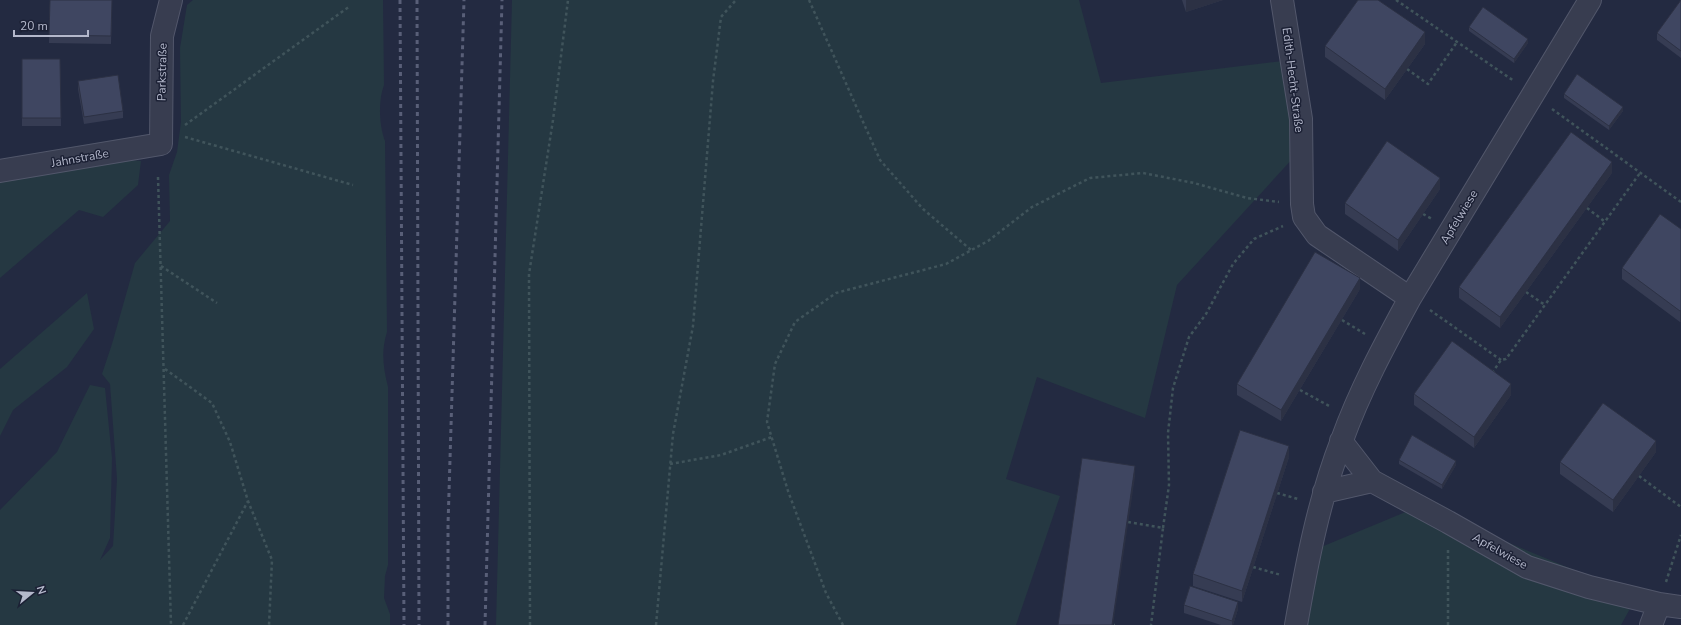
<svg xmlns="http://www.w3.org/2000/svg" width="1681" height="625" viewBox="0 0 1681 625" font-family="'Nunito Sans',sans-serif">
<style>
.green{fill:#253842}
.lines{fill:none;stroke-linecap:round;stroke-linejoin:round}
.minor-casing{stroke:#52576b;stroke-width:24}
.path{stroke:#40545b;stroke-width:2.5;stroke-dasharray:3 3;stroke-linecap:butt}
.minor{stroke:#383d50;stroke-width:22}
.rail{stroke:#595f78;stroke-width:3;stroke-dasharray:4 4;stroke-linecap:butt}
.wall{fill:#363c53}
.shaded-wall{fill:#2c3144}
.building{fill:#3f4661;stroke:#2c3144}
.labels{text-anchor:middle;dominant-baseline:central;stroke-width:3;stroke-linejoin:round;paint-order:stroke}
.street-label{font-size:12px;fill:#b4b8cb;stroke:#1c2135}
</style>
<rect width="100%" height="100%" fill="#232a41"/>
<path class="green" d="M193,0H383L384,85C378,101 379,125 385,141L387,332C381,351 383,367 388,387V565L385,576L384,598L390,614V625H0V510L57,452L90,385L105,388L112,458L110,538L100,560L113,546L117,479L110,384L102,374L112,344L135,263L170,221L169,175L177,152L181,122L180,48L187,5Z
M512,0H1079L1101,83L1283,61L1295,156L1177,285L1145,418L1037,377L1006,479L1060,496L1016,625H496Z
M115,158L141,161L138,185L103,217L79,210L0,278V182Z
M87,293L94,329L67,367L13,410L0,436V369Z
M1420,506L1637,596L1621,625H1303L1314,550Z"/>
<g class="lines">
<defs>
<path id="minor" d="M1282,0L1301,119L1302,204L1304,217L1317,235L1410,298
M0,171L161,144L162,36L171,0
M1372,481L1448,522L1527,567L1589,587L1659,604L1681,607
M1324,492L1372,481L1341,441
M1296,625C1307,562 1319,499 1342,440C1360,390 1385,344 1410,298L1590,0
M1651,625L1659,604"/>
</defs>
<use href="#minor" class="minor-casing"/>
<path class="path" d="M809,0L880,160L923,209L971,250
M1396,0L1514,81
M1407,69L1428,84L1457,42
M1552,109L1681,202
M185,125L350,6
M185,137L353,185
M158,177L171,625
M1587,208L1604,221
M1423,214L1432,219
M161,266L217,303
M1526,292L1545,305
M1430,310L1501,360
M1342,320L1365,334
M165,369L212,403L230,442L248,501L272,560L269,625
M1492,373L1501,360L1506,359L1640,173
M1300,390L1331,407
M670,464L721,455L772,437
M1639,476L1681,507
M1277,493L1298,499
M1128,522L1163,528L1151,625
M1163,528L1169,485L1168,433L1173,388L1189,337L1206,314L1233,264L1254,239L1283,226
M1448,550V625
M1253,567L1281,575
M1666,582L1681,535
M183,625L248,501
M530,625L529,274L553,120L568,0
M656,625L673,434L693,326L713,81L721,17L736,0
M843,625L826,593L788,491L767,422L775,364L795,322L836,293L946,264L988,241L1032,207L1090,178L1143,173L1194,183L1247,198L1279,202
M1114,625H1115"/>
<use href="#minor" class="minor"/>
<path class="rail" d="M400,0L404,625
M417,0L419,625
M448,625V525L464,0
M485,625L502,0"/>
</g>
<path class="wall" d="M50,0H112L111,44L49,43Z
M1182,0H1223L1186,12Z
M1681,0V58L1657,40V33Z
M1469,27L1528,43L1514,63L1469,31Z
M1425,44L1385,100L1325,57V46Z
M22,59H60L61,126H22Z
M78,81L123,111V118L84,124L78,89Z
M1564,94L1623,111L1609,130L1564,98Z
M1612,173L1500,328L1459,298V287Z
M1440,189L1398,251L1345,214V203Z
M1681,229V321L1680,322L1622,279V268Z
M1360,289L1281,421L1237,395V384Z
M1414,394L1511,395L1474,448L1414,405Z
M1656,452L1613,512L1560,474V462Z
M1289,457L1242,602L1193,586V574Z
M1399,460L1456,465L1442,489L1399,464Z
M1184,605L1238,609L1233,625H1221L1184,613Z"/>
<path class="shaded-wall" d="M1186,0H1223L1186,12Z
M1425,32V44L1385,100V89Z
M1528,39V43L1514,63V59Z
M1623,107V111L1609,130V126Z
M1612,162V173L1500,328V317Z
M1440,178V189L1398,251V240Z
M1360,278V289L1281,421V410Z
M1681,310V321L1680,322V311Z
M1511,384V395L1474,448V437Z
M1656,441V452L1613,512V500Z
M1289,446V457L1242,602V591Z
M1456,461V465L1442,489V485Z
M1135,466V477L1113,625H1112Z
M1238,602V609L1233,625H1232V621Z"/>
<path class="building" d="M50,0H112L111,36L49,35Z
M1358,0H1378L1425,32L1385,89L1325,46Z
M1681,0V51L1657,33Z
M1483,7L1528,39L1514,59L1469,27Z
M22,59H60L61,118H22Z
M1577,74L1623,107L1609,126L1564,94Z
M118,75L123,111L84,117L78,81Z
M1571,132L1612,162L1500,317L1459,287Z
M1387,141L1440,178L1398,240L1345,203Z
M1660,214L1681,229V310L1680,311L1622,268Z
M1315,252L1360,278L1281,410L1237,384Z
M1452,341L1511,384L1474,437L1414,394Z
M1603,403L1656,441L1613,500L1560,462Z
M1240,430L1289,446L1242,591L1193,574Z
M1412,435L1456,461L1442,485L1399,460Z
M1082,458L1135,466L1112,625H1058Z
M1190,586L1238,602L1232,621L1184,605Z"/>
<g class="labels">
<g class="street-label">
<text transform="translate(162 72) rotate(-89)">Parkstraße</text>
<text transform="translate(1293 80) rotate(83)">Edith-Hecht-Straße</text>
<text transform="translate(80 158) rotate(-10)">Jahnstraße</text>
<text transform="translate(1459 217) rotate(-59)">Apfelwiese</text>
<text transform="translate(1500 551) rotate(29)">Apfelwiese</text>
</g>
</g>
<g transform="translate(32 593) rotate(72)" stroke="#1c2135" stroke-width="3" paint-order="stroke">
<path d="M0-3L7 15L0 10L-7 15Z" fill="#b4b8cb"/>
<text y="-6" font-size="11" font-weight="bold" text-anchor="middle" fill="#b4b8cb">N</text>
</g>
<path d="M14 30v6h74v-6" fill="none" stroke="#b4b8cb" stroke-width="2"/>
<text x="20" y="30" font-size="12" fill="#b4b8cb" stroke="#1c2135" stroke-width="3" paint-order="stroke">20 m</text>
</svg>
